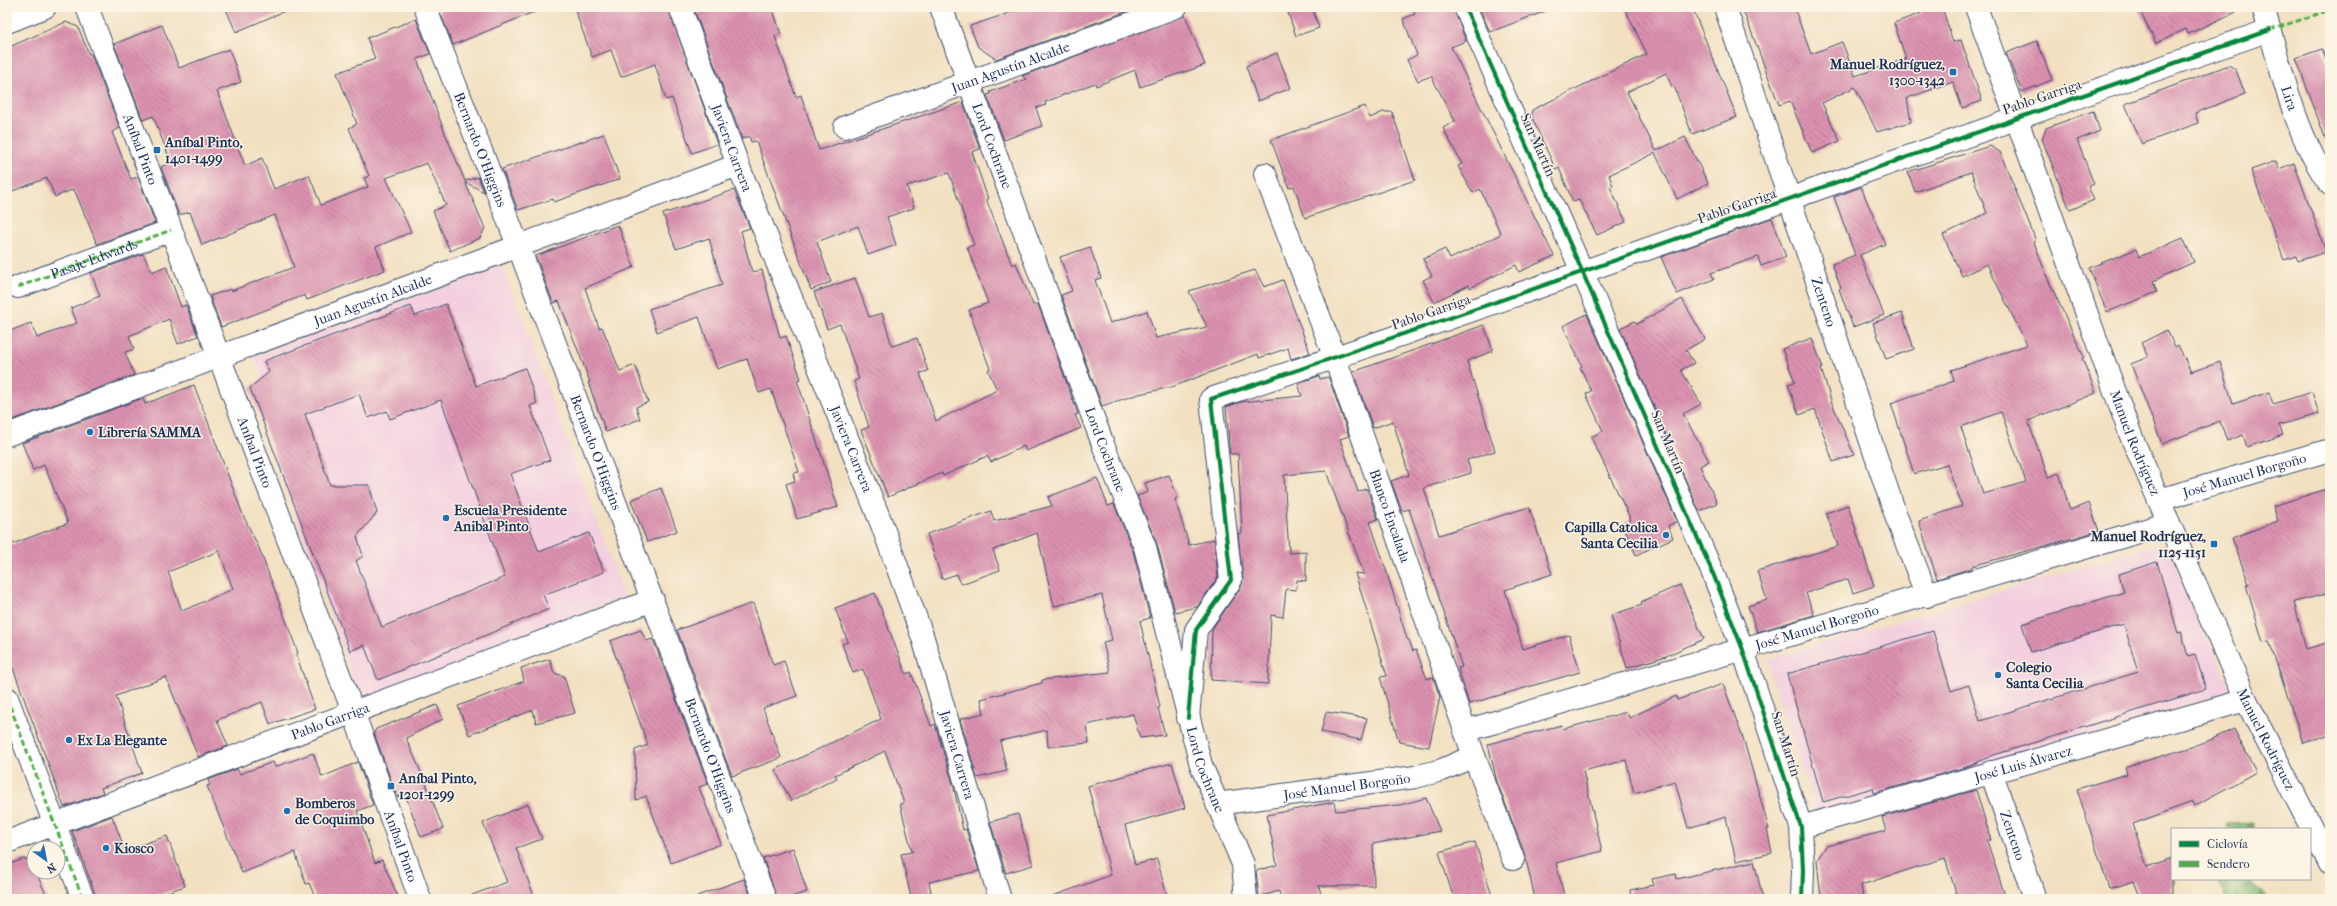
<svg xmlns="http://www.w3.org/2000/svg" width="2337" height="906" viewBox="0 0 2337 906" font-family="'IM FELL French Canon',serif">
<style>
.built{fill:#f3cfdf}
.forest{fill:url(#forest-firs);stroke:#4d7066}
.building{fill:url(#building-back-hatch);fill-rule:evenodd}
.lines{fill:none;stroke-linecap:round;stroke-linejoin:round}
.minor-casing{stroke:#3b4a6d;stroke-width:24}
.major-casing{stroke:#3b4a6d;stroke-width:24}
.minor{stroke:#fff;stroke-width:22}
.major{stroke:#fff;stroke-width:22}
.quiet{stroke:#52ab49;stroke-width:3;stroke-dasharray:6 3;stroke-linecap:butt}
.cycleway-casing{stroke:#fcf5e5;stroke-width:6}
.cycleway{stroke:#00873e;stroke-width:4}
.poi-dot{fill:#1f6fb2;stroke:#fcf5e5;stroke-width:1.5}
.labels{text-anchor:middle;dominant-baseline:central;stroke-width:3;stroke-linejoin:round;paint-order:stroke}
.poi-label{font-size:14px;font-weight:bold;fill:#1b2f5e;stroke:#fcf5e5;text-anchor:start}
.street-label{font-size:14px;fill:#1b2f5e;stroke:#fcf5e5}
</style>
<defs>
<pattern id="forest-firs" width="22" height="20" patternUnits="userSpaceOnUse"><rect width="22" height="20" fill="#7fb26e"/><path d="M5 1l3.5 6h-7zM16 11l3.5 6h-7z" fill="#67915e"/></pattern>
<pattern id="building-back-hatch" width="6" height="6" patternUnits="userSpaceOnUse"><rect width="6" height="6" fill="#dc92b0"/><path d="M-1 5l2 2M0 0l6 6M5-1l2 2" fill="none" stroke="#b27892"/></pattern>
</defs>
<rect width="100%" height="100%" fill="#fcf5e5"/>
<filter id="ink" filterUnits="userSpaceOnUse"><feTurbulence type="fractalNoise" baseFrequency=".025" numOctaves="2"/><feDisplacementMap in="SourceGraphic" scale="8" xChannelSelector="R" yChannelSelector="G"/><feConvolveMatrix kernelMatrix="1 2 1 2 8 2 1 2 1" color-interpolation-filters="sRGB"/></filter>
<filter id="wash" filterUnits="userSpaceOnUse"><feTurbulence type="fractalNoise" baseFrequency=".012" numOctaves="4" result="noise"/><feDisplacementMap in="SourceGraphic" scale="16" xChannelSelector="R" yChannelSelector="G"/><feGaussianBlur stdDeviation="0.9" result="paint"/><feColorMatrix in="noise" values="0 0 0 0 0 0 0 0 0 0 0 0 0 0 0 0 0 1.4 0 .05"/><feComposite in="paint" operator="in"/></filter>
<g filter="url(#wash)">
<rect width="100%" height="100%" fill="#f2e0c1"/>
<path class="built" d="M502,265L625,597L362,703L250,388L263,380L254,356Z
M2166,543L2231,691L1819,818L1766,660Z"/>
<path class="forest" d="M2253,823V829H2228L2227,824Z
M2218,879H2252V883L2269,899H2224L2223,891Z"/>
<g id="blocks">
<path class="building" d="M225,7H294L236,32Z
M446,7H540L541,9L453,45L439,10Z
M574,7H668L717,144L692,153L672,98L666,100L655,64L621,77L611,50L592,57Z
M693,7H772L781,34L775,36L796,97L801,95L819,150L963,102L980,149L972,152L988,199H986L1012,265L1016,263L1033,305L1038,304L1078,414L1075,415L1081,428L1026,451L1024,446L991,462L987,456L943,476L942,473L888,497L861,430L869,427L854,381L859,379L840,324L827,329L814,292L855,278L869,317L882,313L892,346L917,338L928,371L920,373L936,421L997,390L988,370L990,369L969,310L988,303L967,247L974,245L949,173L907,186L914,208L887,217L896,245L868,255L858,226L817,242L831,282L811,290L756,141L751,142L749,136L742,139Z
M1027,7H1139L996,59L978,47L970,26Z
M1286,7H1312L1319,28L1296,36Z
M1412,7H1453L1466,41L1451,47L1554,256L1519,272L1516,265L1470,288L1469,285L1434,302L1423,280L1432,276L1423,259L1445,249L1450,259L1501,234L1480,189L1473,193L1458,166L1462,164L1443,128L1455,121L1431,76L1418,81L1407,60L1417,55L1403,19L1415,14Z
M1479,7H1550L1551,9L1490,32Z
M1624,7H1692L1737,117L1692,134L1674,86L1672,87L1666,73L1627,92L1656,151L1685,137L1708,183L1677,199L1655,153L1609,175L1613,186L1610,187L1626,222L1597,235L1579,200L1573,202L1559,168L1556,170L1532,118V110L1647,54Z
M1742,7H1794L1811,54L1842,42L1855,76L1906,59L1894,23L1921,13L1919,7H1942L1953,42L1961,40L1982,101L1962,108L1953,82L1907,98L1911,122L1877,132L1855,87L1822,103L1840,141L1812,153L1790,101L1779,105Z
M2138,7H2247L2188,34L2186,29L2156,43Z
M1185,15L1205,65L1140,87L1135,70L1096,86L1095,83L1045,102L1046,105L1036,108L1042,126L1004,140L987,95L991,94L990,92L1026,79L1022,76Z
M416,19L430,54L417,59L445,133L465,181L478,177L484,192L465,182L485,228L480,238L450,251L433,211L446,205L427,163L386,178L411,232L376,247L385,270L307,300L305,295L221,327L210,296L231,289V291L294,267L275,215L202,245L190,212L179,215L161,167L171,162L153,116L143,120L114,44L162,25L179,68L229,49L241,82L217,91L245,166L262,158L274,189L309,175L321,205L368,187L364,178L369,176L349,128L357,124L337,73L375,59L367,38Z
M66,22L78,27L89,54H91L120,128L112,132L131,179L138,177L155,223L97,244L74,189L55,197L47,178L7,193V48Z
M2037,41L2052,80L2022,92L2006,53Z
M2322,49L2330,71V143H2327L2296,58Z
M1277,53L1291,88L1258,101L1246,66Z
M2229,65L2236,70L2245,94L2195,113L2198,123L2142,144L2125,104Z
M1365,106L1370,118L1383,112H1392L1415,180L1305,218L1294,186L1289,188L1271,140Z
M2093,111L2100,131L2077,140L2094,184L2088,187L2094,200L2070,210L2042,139L2046,128Z
M604,134L620,179L554,202L553,199L518,210L502,169Z
M1990,146L2000,152L2036,241L2034,242L2047,277L2084,357L2082,358L2096,393L2028,421L2048,477L2059,473L2070,510L2089,503L2099,531L1972,566V568L1937,579L1919,521L1962,506L1947,464L1914,474L1891,403L1954,381L1951,370L2027,345L1987,264L1962,276L1943,235L1987,213L1971,172L1915,192L1908,172ZM2001,412L2026,482L1983,494L1961,427Z
M2276,161L2279,169L2294,163L2326,252L2298,261L2296,256L2284,260L2251,170Z
M1861,187L1885,244L1860,255L1884,315L1853,327L1839,289L1841,288L1832,264L1855,255L1834,197Z
M734,190L750,228L741,231L752,272L762,270L780,338L786,336L801,379L797,380L838,507L797,519L786,484L795,481L793,473L799,472L771,389L759,393L747,359L717,369L699,317L657,332L649,309L722,285L709,238L676,249L663,214Z
M1772,218L1786,257L1761,266L1758,257L1711,273L1714,279L1677,294L1661,257Z
M618,225L634,267L585,288L599,328L602,327L620,371L635,365L648,402L636,407L640,419L606,432L588,382H590L559,301L553,303L536,256Z
M2183,238L2194,262L2153,281L2157,292L2107,312L2089,268L2136,249L2139,257Z
M1090,247L1101,278L1095,280L1110,323L1147,311L1156,338L1207,327L1189,291L1255,270L1264,287L1283,280L1310,353L1291,359L1288,348L1259,358L1258,354L1172,387L1139,394L1102,406L1061,295L1072,291L1060,257Z
M143,254L152,272L166,266L181,307L186,305L198,336L178,344L169,319L129,336L134,349L125,352L134,375L7,422V332L31,323L37,338L77,323L71,308L100,296L91,273Z
M1682,299L1705,339L1686,350L1694,363L1681,370L1701,404L1683,414L1709,461L1700,466L1717,503L1699,511L1620,328L1635,321L1637,324Z
M446,304L476,386L525,368L537,403L530,406L550,460L510,474L539,552L589,533L604,572L543,595L549,609L378,680L364,645L350,651L250,388L269,372L264,361L411,306L415,316ZM359,394L368,418L387,411L390,419L441,400L505,577L382,627L356,561L363,556L357,536L377,513L369,485H330L305,414Z
M1902,313L1914,349L1886,359L1873,323Z
M1587,314L1677,521L1668,526L1673,538L1636,555L1622,524L1631,520L1591,437L1603,431L1586,394L1591,391L1580,367L1582,366L1563,326Z
M1484,325L1493,351L1467,361L1495,451L1467,460L1471,473L1424,488L1439,535L1529,507L1552,574L1505,590L1523,649L1569,635L1580,672L1469,704L1458,668L1462,667L1422,546L1409,509L1402,511L1391,481L1409,475L1393,421L1373,428L1353,372Z
M2167,330L2175,347L2178,345L2191,372L2220,362L2233,404L2269,392L2273,404L2312,392L2319,414L2279,425L2283,435L2247,447L2243,435L2227,441L2220,421L2162,444L2131,364L2148,357L2141,343Z
M1812,338L1823,368L1821,369L1832,403L1854,455L1833,462L1815,409L1799,415L1788,384L1795,382L1782,349Z
M1319,376L1320,379L1328,377L1330,381L1349,436L1340,439L1358,492L1367,489L1378,519L1370,522L1383,560L1407,639L1409,640L1413,651L1416,650L1427,679L1433,677L1440,697L1429,747L1399,742L1380,677L1387,676L1355,573L1364,574L1326,471L1284,475L1289,553L1306,552V581L1297,580L1296,590L1286,589L1283,617L1271,615L1268,684L1211,680L1212,629L1241,587L1243,579L1238,534L1242,533L1238,454H1230L1226,407L1241,402L1302,396L1298,383Z
M194,385L243,515L259,548L298,653L296,654L315,709L270,724L262,702L217,720L228,746L198,757L166,677L116,696L142,773L101,788L103,793L64,807L7,652V546L68,523L44,465L33,470L22,443L143,398L145,404ZM219,551L233,589L182,611L168,572Z
M1169,475L1178,498L1175,499L1189,545L1214,539L1218,577L1197,607L1175,612L1157,544L1137,496L1148,492L1145,483Z
M1097,478L1108,506L1114,504L1133,551L1150,618L1140,621L1160,707L1158,708L1165,735L1140,738L1133,714L1087,725L1089,743L1048,747L1047,730L1000,741L1007,771L977,778L960,719L984,713L981,699L1042,683V680L1110,672L1103,642L1112,640L1102,595L1054,606L1037,533L993,550L1000,570L961,584L957,574L942,579L927,534L991,511L994,521L1052,506L1048,497Z
M661,488L677,531L647,542L631,500Z
M2330,488V593L2294,602L2306,649L2330,642V734L2303,743L2269,641L2263,642L2246,585L2249,584L2232,538L2278,521L2273,506Z
M1848,505L1874,586L1853,593L1848,579L1806,593L1814,615L1757,632L1748,606L1767,600L1757,571L1838,546L1826,513Z
M2157,562L2178,633L2181,632L2188,656L2195,654L2206,689L1991,756L1969,766L1874,793L1873,788L1823,802L1787,674L1933,631L1951,691L1969,685L1980,721L2138,672L2124,624L2031,652L2022,624L2124,592L2119,574Z
M1680,585L1704,639L1666,656L1627,668L1611,615L1642,605L1641,602Z
M875,593L906,674L911,672L931,726L935,724L953,784L963,830L966,829L979,871L929,882L931,892L911,897L901,854L912,852L900,804L904,803L885,751L835,775L837,778L791,801L775,770L881,719L863,669L853,673L842,644L848,642L835,608Z
M753,603L773,665L784,661L797,696L763,708L781,758L732,776L677,630Z
M641,630L646,641L653,639L708,784L699,787L721,844L671,863L646,796L636,800L635,750L648,745L610,641Z
M550,659L554,673L564,676L575,713L536,723L533,710L469,735L458,706L524,681L521,668Z
M1723,684L1744,741L1769,829H1767L1772,853L1736,861L1726,817L1688,828L1675,781L1634,793L1626,760L1583,771L1602,851L1556,863L1565,899H1535L1525,855L1497,782L1488,744L1562,725L1563,729L1627,712L1629,718L1676,696L1677,700Z
M437,705L443,719L406,738L427,786L443,829L421,837L405,794L397,797L374,733L376,729Z
M1326,712L1367,718L1361,740L1321,732Z
M2234,729L2256,772L2194,806L2192,802L2133,824L2147,867L2172,858V899H2141L2134,881L2109,889L2077,789L2127,774L2125,767L2199,745Z
M313,753L322,777L358,762L373,805L357,811L375,863L382,860L399,899H316L309,883L306,884L295,852L242,873L207,786L210,785L208,780L237,769L240,774L273,762L275,767Z
M1172,763L1185,808L1125,825L1135,865L1157,859L1168,899H1054L1053,896L1111,875L1088,786Z
M1976,790L1991,840L1987,841L2006,899H1958L1945,858L1861,885L1863,899H1821L1817,860L1826,846L1886,831L1882,817Z
M1426,798L1440,831L1373,844L1374,886H1319L1322,899H1281L1279,891L1259,897L1256,871L1277,865L1267,815L1334,802L1336,811L1400,805Z
M528,804L542,839L516,848L535,899H467V897L507,882L483,823Z
M1018,814L1033,865L1006,873L990,822Z
M112,816L125,850L167,836L185,886L147,899H97L72,831Z
M1475,842L1493,899H1454L1439,852Z
M793,848L807,892L785,899H777L763,858Z
M24,859L32,863L34,872H36L48,899H7V865Z
M1754,861L1763,899H1631L1630,890L1654,885L1652,879L1676,874L1677,879Z
M744,879L752,899H698L697,896Z"/>
</g>
</g>
<g filter="url(#ink)">
<use href="#blocks" fill-opacity="0" stroke="#3b4a6d" stroke-width="1"/>
<g class="lines">
<defs>
<g id="minor">
<path id="s1" d="M425,7L519,248L765,899"/>
<path id="s2" d="M680,7L738,165L882,525L923,638L1000,899"/>
<path id="s3" d="M941,7L1104,447L1145,547L1201,765L1243,864L1246,899"/>
<path d="M1465,7L1582,271L1714,576L1743,650L1801,827L1803,870L1802,899"/>
<path id="s4" d="M1725,7L1896,516L1927,596"/>
<path id="s5" d="M2263,7C2279,61 2296,139 2330,184"/>
<path d="M7,22L45,7"/>
<path id="s6" d="M845,127L1176,7"/>
<path id="s7" d="M1265,174L1335,358L1474,756L1513,859"/>
<path d="M18,287L171,230"/>
<path id="s8" d="M7,435L738,165"/>
<path id="s9" d="M2159,500L2330,450"/>
<path d="M7,698L83,899"/>
<path d="M1188,718L1196,630L1231,580L1211,399C1566,281 1916,152 2270,30"/>
<path id="s10" d="M1465,731L2169,523"/>
<path id="s11" d="M1991,772L2035,899"/>
<path id="s12" d="M1217,804L1415,777L1442,770L1474,756"/>
<path id="s13" d="M1801,827L2246,700"/>
<path id="s14" d="M7,842L653,600"/>
</g>
<g id="major">
<path id="s15" d="M87,7L354,714L420,899"/>
<path id="s16" d="M1976,7L2131,436L2246,700L2330,864"/>
</g>
</defs>
<use href="#minor" class="minor-casing"/>
<use href="#major" class="major-casing"/>
<use href="#minor" class="minor"/>
<use href="#major" class="major"/>
<g class="quiet">
<path d="M2270,30L2330,10"/>
<path id="s17" d="M18,287L171,230"/>
<path d="M7,698L83,899"/>
</g>
<defs>
<path id="cycleway" d="M1465,7L1582,271L1714,576L1743,650L1801,827L1803,870L1802,899
M1188,718L1196,630L1231,580L1211,399C1566,281 1916,152 2270,30"/>
</defs>
<use href="#cycleway" class="cycleway-casing"/>
<use href="#cycleway" class="cycleway"/>
</g>
</g>
<g class="poi-dot">
<rect x="1949" y="68" width="8" height="8" rx="2"/>
<rect x="153" y="146" width="8" height="8" rx="2"/>
<circle cx="90" cy="432" r="4"/>
<circle cx="446" cy="518" r="4"/>
<circle cx="1666" cy="535" r="4"/>
<rect x="2210" y="540" width="8" height="8" rx="2"/>
<circle cx="1998" cy="675" r="4"/>
<circle cx="69" cy="740" r="4"/>
<rect x="387" y="782" width="8" height="8" rx="2"/>
<circle cx="287" cy="811" r="4"/>
<circle cx="106" cy="848" r="4"/>
</g>
<g class="labels">
<g class="poi-label">
<text x="1945" y="64" text-anchor="end">Manuel Rodríguez,<tspan x="1945" dy="16">1300-1342</tspan></text>
<text x="165" y="142">Aníbal Pinto,<tspan x="165" dy="16">1401-1499</tspan></text>
<text x="98" y="432">Librería SAMMA</text>
<text x="454" y="510">Escuela Presidente<tspan x="454" dy="16">Anibal Pinto</tspan></text>
<text x="1658" y="527" text-anchor="end">Capilla Catolica<tspan x="1658" dy="16">Santa Cecilia</tspan></text>
<text x="2206" y="536" text-anchor="end">Manuel Rodríguez,<tspan x="2206" dy="16">1125-1151</tspan></text>
<text x="2006" y="667">Colegio<tspan x="2006" dy="16">Santa Cecilia</tspan></text>
<text x="77" y="740">Ex La Elegante</text>
<text x="399" y="778">Aníbal Pinto,<tspan x="399" dy="16">1201-1299</tspan></text>
<text x="295" y="803">Bomberos<tspan x="295" dy="16">de Coquimbo</tspan></text>
<text x="114" y="848">Kiosco</text>
</g>
<g class="street-label">
<text stroke="none"><textPath href="#s6" startOffset="176">Juan Agustín Alcalde</textPath></text>
<text transform="translate(2042 97) rotate(-19)">Pablo Garriga</text>
<text stroke="none"><textPath href="#s5" startOffset="95">Lira</textPath></text>
<text transform="translate(1538 145) rotate(66)">San Martín</text>
<text stroke="none"><textPath href="#s3" startOffset="148">Lord Cochrane</textPath></text>
<text stroke="none"><textPath href="#s2" startOffset="150">Javiera Carrera</textPath></text>
<text stroke="none"><textPath href="#s15" startOffset="152">Aníbal Pinto</textPath></text>
<text stroke="none"><textPath href="#s1" startOffset="153">Bernardo O'Higgins</textPath></text>
<text transform="translate(1737 206) rotate(-19)">Pablo Garriga</text>
<text stroke="none"><textPath href="#s17" startOffset="81">Pasaje Edwards</textPath></text>
<text stroke="none"><textPath href="#s8" startOffset="390">Juan Agustín Alcalde</textPath></text>
<text stroke="none"><textPath href="#s4" startOffset="311">Zenteno</textPath></text>
<text transform="translate(1431 312) rotate(-19)">Pablo Garriga</text>
<text transform="translate(1668 442) rotate(67)">San Martín</text>
<text stroke="none"><textPath href="#s16" startOffset="464">Manuel Rodríguez</textPath></text>
<text stroke="none"><textPath href="#s2" startOffset="474">Javiera Carrera</textPath></text>
<text stroke="none"><textPath href="#s3" startOffset="472">Lord Cochrane</textPath></text>
<text stroke="none"><textPath href="#s15" startOffset="476">Aníbal Pinto</textPath></text>
<text stroke="none"><textPath href="#s1" startOffset="477">Bernardo O'Higgins</textPath></text>
<text stroke="none"><textPath href="#s9" startOffset="89">José Manuel Borgoño</textPath></text>
<text stroke="none"><textPath href="#s7" startOffset="364">Blanco Encalada</textPath></text>
<text stroke="none"><textPath href="#s10" startOffset="367">José Manuel Borgoño</textPath></text>
<text stroke="none"><textPath href="#s14" startOffset="345">Pablo Garriga</textPath></text>
<text stroke="none"><textPath href="#s16" startOffset="788">Manuel Rodríguez</textPath></text>
<text transform="translate(1786 744) rotate(72)">San Martín</text>
<text stroke="none"><textPath href="#s1" startOffset="801">Bernardo O'Higgins</textPath></text>
<text stroke="none"><textPath href="#s2" startOffset="798">Javiera Carrera</textPath></text>
<text stroke="none"><textPath href="#s13" startOffset="231">José Luis Álvarez</textPath></text>
<text stroke="none"><textPath href="#s3" startOffset="808">Lord Cochrane</textPath></text>
<text stroke="none"><textPath href="#s12" startOffset="131">José Manuel Borgoño</textPath></text>
<text stroke="none"><textPath href="#s11" startOffset="67">Zenteno</textPath></text>
<text stroke="none"><textPath href="#s15" startOffset="896">Aníbal Pinto</textPath></text>
</g>
</g>
<rect width="2337" height="906" fill="none" stroke="#fcf5e5" stroke-width="24"/>
<rect x="2171" y="828" width="140" height="52" fill="#fcf5e5" stroke="#a2a6af"/>
<rect x="2179" y="841" width="20" height="6" fill="#00873e" stroke="#a2a6af"/>
<text x="2207" y="848" font-size="12" fill="#1b2f5e">Ciclovía</text>
<rect x="2179" y="861" width="20" height="6" fill="#52ab49" stroke="#a2a6af"/>
<text x="2207" y="868" font-size="12" fill="#1b2f5e">Sendero</text>
<g transform="translate(46 860) rotate(147)"><circle r="19" fill="#fcf5e5" stroke="#a2a6af"/>
<path d="M0-3L7 15L0 10L-7 15Z" fill="#1f6fb2"/>
<text y="-6" font-size="11" font-weight="bold" text-anchor="middle" fill="#1b2f5e">N</text>
</g>
</svg>
